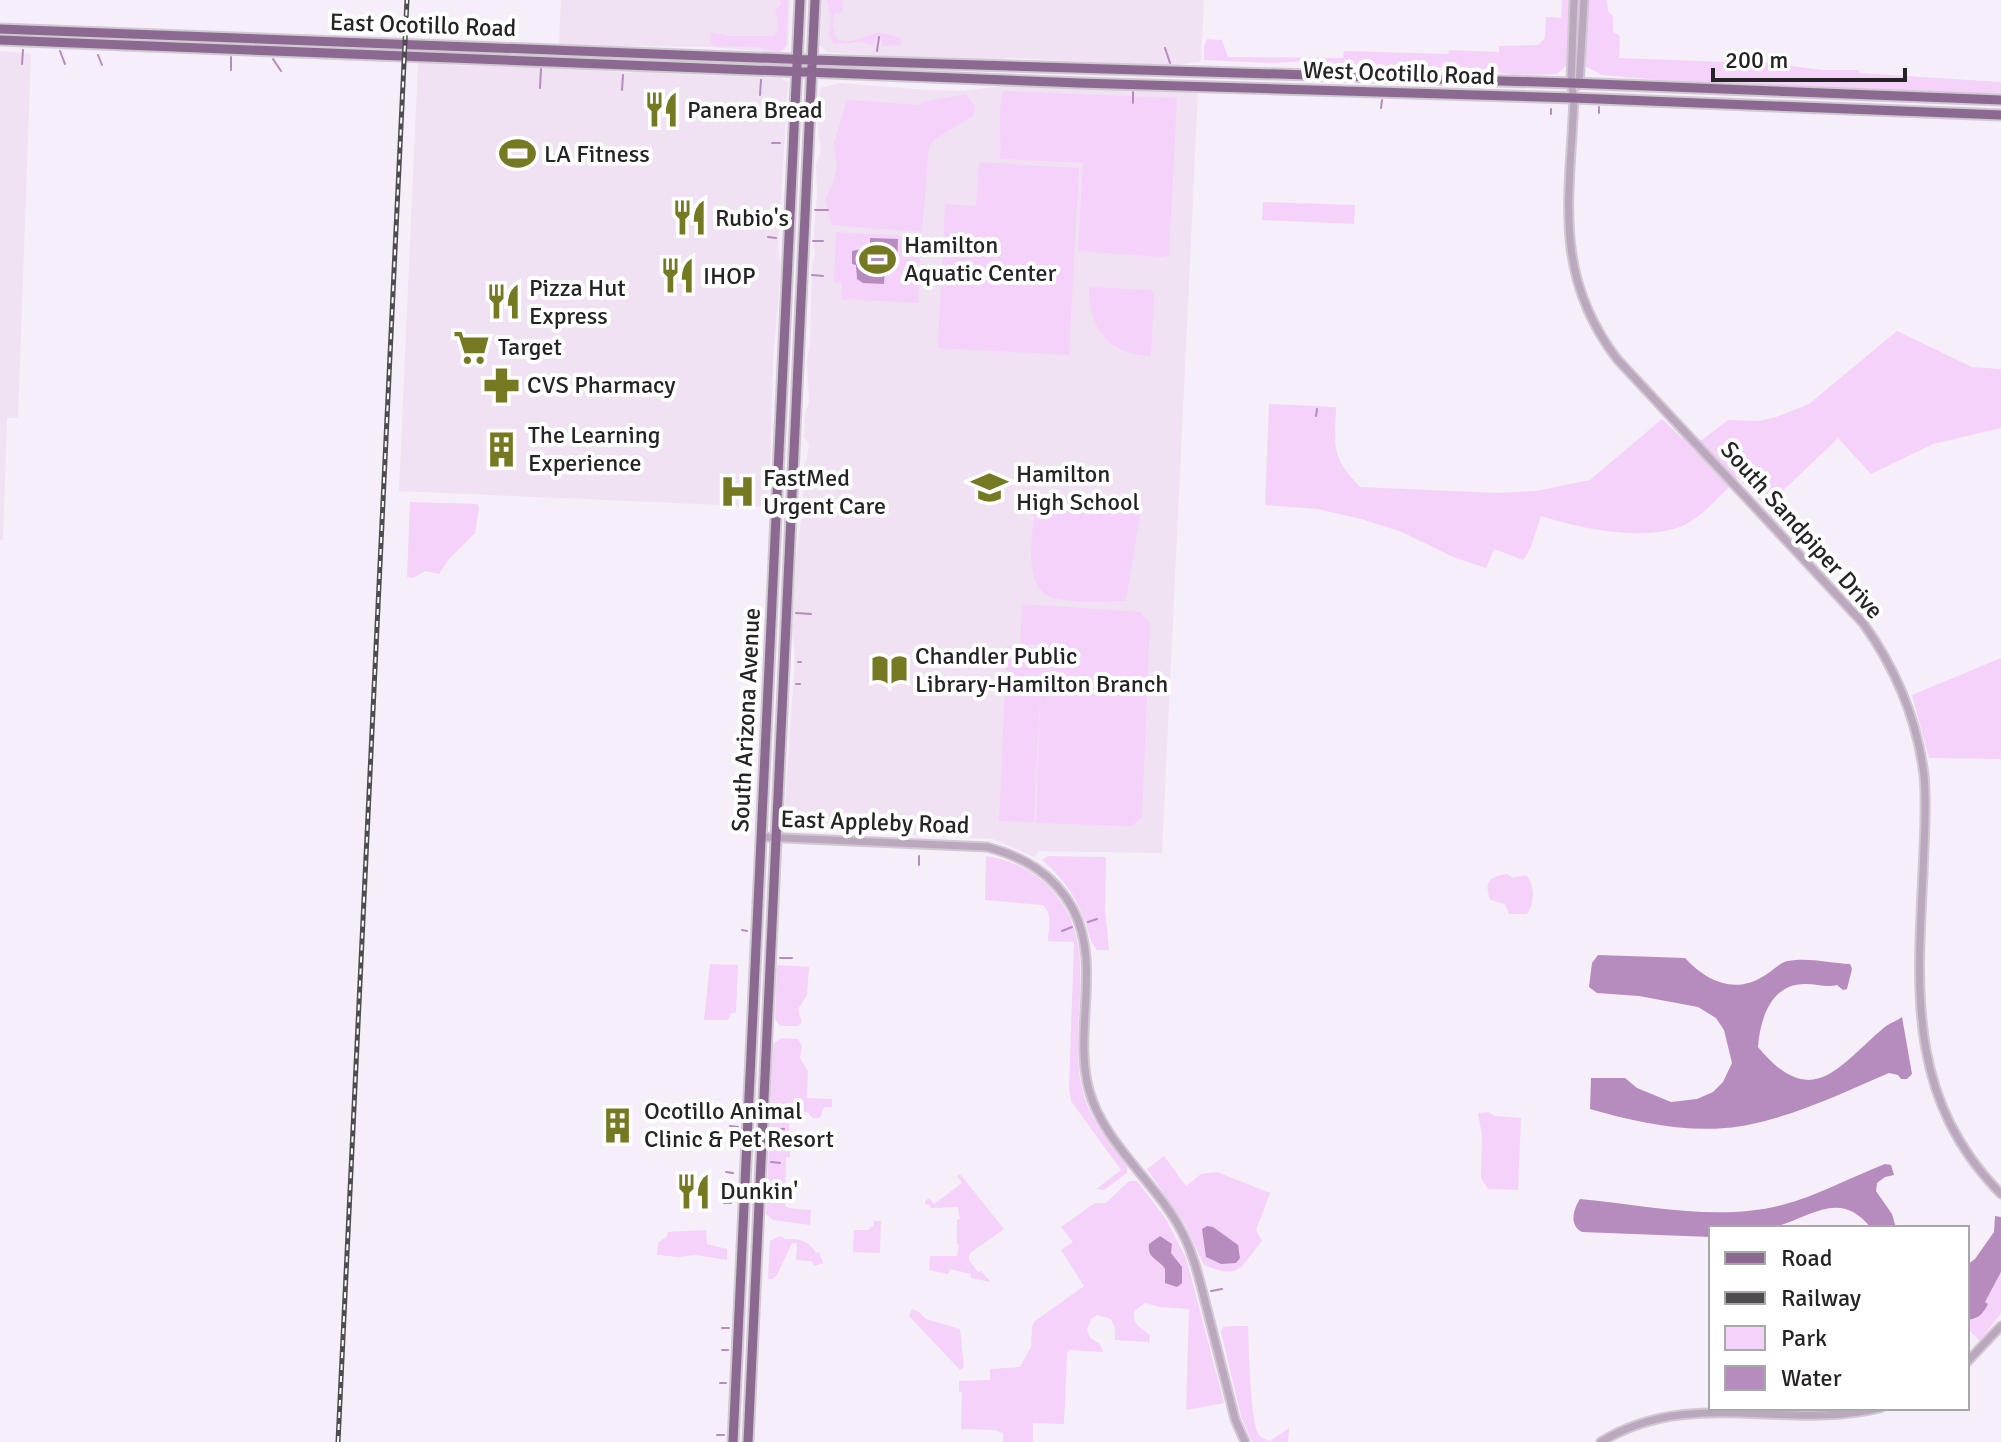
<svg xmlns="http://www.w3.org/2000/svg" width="2001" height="1442" viewBox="0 0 2001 1442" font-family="Signika,sans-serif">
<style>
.built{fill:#f0e2f2}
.green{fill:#f5d2fa}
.water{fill:#b68bbd}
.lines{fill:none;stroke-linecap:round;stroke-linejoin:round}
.stream{stroke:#b68bbd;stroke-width:2}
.minor-casing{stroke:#d1c9d2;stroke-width:11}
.major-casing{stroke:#d1c9d2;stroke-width:13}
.minor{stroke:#bba7be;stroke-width:7}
.major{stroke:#8b6991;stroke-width:9}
.rail-casing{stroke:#4f4b50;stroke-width:5}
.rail{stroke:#fff;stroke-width:2;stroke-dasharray:6;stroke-linecap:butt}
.labels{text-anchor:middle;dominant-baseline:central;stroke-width:8;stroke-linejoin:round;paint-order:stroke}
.street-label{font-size:24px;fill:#262327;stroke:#fff}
.poi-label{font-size:24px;fill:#262327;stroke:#fff;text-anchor:start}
</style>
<rect width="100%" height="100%" fill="#f6eef8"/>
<path class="built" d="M561,0H790L788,46L780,53L711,47L559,45Z
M822,0H1204L1201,61L1175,66L1012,58L982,60L916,58L827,52L820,45Z
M0,51L31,54L18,418H7L3,540L0,539Z
M418,62L460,66H546L628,73L649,70L672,74L781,78L788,83L778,247L781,270L773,359L769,507L399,491Z
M839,83L927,90L964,91L1009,85L1198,92L1162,853L1039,851L1034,857L993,839L791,829L784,822L795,657L792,633L796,558L802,512L804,465L807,460L809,444L804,437L805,412L809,402L807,361L810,344L812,263L815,254L813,243L817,195L816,164L821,150L818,133L819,103L820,88Z"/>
<path class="green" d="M780,0H788L786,46L779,52L756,47L714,46L710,42L711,32L729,36H774L779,29L775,10L781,5Z
M827,0H843L842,12L835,13C831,21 832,33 839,40C864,46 869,23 901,39V45L882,46V40L875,39L874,45L860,42L834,44L829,34L831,17Z
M1562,0H1571L1568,64L1557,74L1513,75L1474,68L1365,67L1305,61L1273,63L1204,60V47L1207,39L1222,40L1228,57L1343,58L1344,51L1448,54L1449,50L1499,52V46L1538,45L1545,38L1546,17L1561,18Z
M1588,0H1607L1608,11L1613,17V32L1620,36L1619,58L1725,62L1726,57L1821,70H1859V73L2001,82V94L1662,80L1602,75L1585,66Z
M1003,91L1177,98L1169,255L1162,257L1078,251L1083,163L1000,159C1002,134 997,116 1003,91Z
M966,94L975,107L974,115L937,138L929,146L922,232L832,225L825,200L833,184L837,166L834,143L847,100L919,105L927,101Z
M979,162L1079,168L1069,355L938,348L945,204L976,206Z
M1263,202L1355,205L1354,224L1262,220Z
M836,232L921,237L918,303L841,299L842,283L834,282Z
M1089,287L1151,290L1154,295L1151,356C1109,355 1088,328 1089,287Z
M1897,331L1972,367L2001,369V428L1933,444L1871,474L1838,438L1766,507L1738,478C1721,494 1703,517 1682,526C1644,542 1578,528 1541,516L1530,549L1523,560L1494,549L1486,568L1453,557L1402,532L1361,519L1317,509L1265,505L1269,404L1336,407C1335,448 1330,455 1360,487L1497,493L1536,491L1590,480L1662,419L1682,438L1702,440L1728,420L1759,421L1776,417L1809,404Z
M1079,494L1132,496L1141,509L1126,601C1104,601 1080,603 1058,599C1018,593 1034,528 1036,501Z
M410,502L477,504L479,507L475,533L449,559L439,574L425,571L413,578L407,577Z
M1022,604L1140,612L1150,623L1142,817L1131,826L1036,823L1041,679L1034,822L999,821L1007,646L1043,648V645L1020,644Z
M2001,658V759L1929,758L1912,695Z
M986,856C1013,860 1038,873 1055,894C1103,951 1065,1027 1083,1092C1090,1120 1110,1143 1127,1166V1173L1104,1190L1096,1189L1121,1170L1071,1101L1069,1088L1074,942L1048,941C1048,927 1054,916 1043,905L985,900Z
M1048,856L1106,857L1105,909L1109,950H1097C1089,941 1089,932 1085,921C1075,895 1063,878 1042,860Z
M1507,874L1512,878L1526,875C1535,885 1535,903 1527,914H1509L1505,904L1490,900C1484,881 1489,877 1507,874Z
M710,964L738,965L736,1012L731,1013L728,1020H704Z
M777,965L809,967L807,995L798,1009L802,1022L798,1026H780L775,1019Z
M781,1038L798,1039L802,1046L800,1058L808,1071L807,1098L832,1099V1107H824L820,1118H813L807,1112H793L789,1114L790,1157H786L785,1206L789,1208L811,1210L810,1225L773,1220L766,1214L773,1044Z
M1489,1112L1494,1116L1521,1118L1518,1190L1488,1189L1481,1178L1482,1135L1478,1113Z
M1164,1156L1186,1186L1201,1174L1217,1172L1270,1193L1256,1230L1262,1241C1240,1266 1242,1281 1204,1265L1185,1224L1147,1169Z
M960,1174L1004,1229L969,1254V1260L978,1272L981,1271L991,1282L971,1278V1274L950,1269L948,1274L929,1270L930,1256H957L959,1245L957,1244V1219H960L958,1207L931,1208L930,1205L925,1204V1201L929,1198L934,1204L962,1183L957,1176Z
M1129,1181H1137L1166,1219L1186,1258L1224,1403L1186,1410L1189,1309L1160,1307L1145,1303L1134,1311C1133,1328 1142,1326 1150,1336L1149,1344L1148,1342L1115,1340V1328L1111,1319L1097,1315L1091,1319L1087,1330L1090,1338L1100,1344L1103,1352L1070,1350L1067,1353L1064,1424L1033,1423V1442H1003V1433L995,1430L961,1429L962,1392H959V1381L990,1380V1369L1020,1367L1031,1347L1032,1326L1035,1321L1084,1286L1061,1250L1073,1242L1061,1227L1095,1203H1106Z
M874,1221H881L880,1253L853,1252L854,1230H869L870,1227H873Z
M706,1230L707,1244L727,1249V1260L696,1255L678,1257L657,1255L658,1243L667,1236L668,1232Z
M780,1236L785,1239C798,1239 808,1239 816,1253L819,1252L823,1263L814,1266L812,1261L796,1260L797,1244L792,1243L777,1275L773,1279H768L770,1241Z
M2001,1272V1313L1980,1341L1967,1328V1320L1976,1319Z
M912,1309L919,1312L926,1319L960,1329L964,1367L960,1370L909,1316Z
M1235,1326H1248C1249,1347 1250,1421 1259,1435C1261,1438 1266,1439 1270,1441L1289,1428L1288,1442H1252L1241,1416L1221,1332L1223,1327Z"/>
<path class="water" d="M870,238L898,239L897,262H879V267H885L884,284L863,283L857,279L856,265L852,264V251L862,249L865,255H875V258L880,254V250H870Z
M1598,955L1685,958C1708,983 1737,995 1767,974C1774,970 1780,962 1788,961C1807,957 1831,963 1850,964L1852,969L1847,989L1843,990L1837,985C1826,988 1818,984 1806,984C1771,983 1760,1019 1758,1047C1813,1114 1840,1064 1886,1026C1892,1022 1897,1021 1902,1017L1912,1074L1907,1079H1901L1898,1075L1889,1073C1840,1094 1778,1124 1725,1128C1681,1132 1631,1121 1590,1109L1591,1078H1625L1637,1088L1671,1102L1697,1099L1713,1092L1723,1082L1732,1063L1724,1030L1716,1018L1698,1007L1639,996L1597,993L1589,987L1592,963Z
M1885,1164L1891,1165L1894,1175L1885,1177L1877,1183L1876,1191L1892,1214L1896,1228H1871C1840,1188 1810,1218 1774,1227C1755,1232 1731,1228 1711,1228V1237L1582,1232C1569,1225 1573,1210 1580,1199C1645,1205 1718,1222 1782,1205C1817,1196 1851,1177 1885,1164Z
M1995,1216L2001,1217V1272L1985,1302L1988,1304C1983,1314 1978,1319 1967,1320V1265L1975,1259L1994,1232Z
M1207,1226L1213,1227L1238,1245L1240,1258L1236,1263L1221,1264L1206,1257L1202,1229Z
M1160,1236L1172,1244L1171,1253L1182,1267V1283L1177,1287L1165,1283V1269C1158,1258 1147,1259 1149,1244Z"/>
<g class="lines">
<path class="stream" d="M1165,48L1170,63
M60,51L65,64
M877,51L879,37
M98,55L102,65
M273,59L281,71
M22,64L23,50
M231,70V57
M540,88L541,69
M622,90L623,75
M760,95L761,80
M1133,103V92
M1381,108L1382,100
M1599,113V107
M1551,114V109
M772,143H780
M815,210H828
M768,237L776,238
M813,241H823
M812,275L823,276
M1316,416L1317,409
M1721,455L1734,452
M796,613L811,614
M746,617L762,618
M798,662H801
M796,684H800
M919,865V856
M1088,922L1097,919
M742,930L747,931
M1062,931L1072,927
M780,958H792
M730,1126L738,1127
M772,1129H784
M771,1162L780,1163
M726,1172L733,1173
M724,1203H731
M1211,1291L1222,1289
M722,1328H729
M722,1350H728
M720,1383H726
M717,1435H724"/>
<defs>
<path id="minor" d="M1574,0L1571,83L1574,98C1570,199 1552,273 1617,359L1863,623C1896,669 1917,719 1924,775C1927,807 1924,841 1923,873C1917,994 1908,1099 2001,1194
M1579,85L1584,0
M761,837L987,847C1024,857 1054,874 1073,909C1102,965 1073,1031 1089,1090C1103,1143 1157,1183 1182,1232C1195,1257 1201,1286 1208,1313C1217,1348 1226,1384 1235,1419L1245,1442
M1967,1362L2001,1326
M1601,1442C1690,1387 1784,1431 1880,1408"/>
<path id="major" d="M0,29L813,60L1571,83L2001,100
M0,40L1079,83L1574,98L2001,115
M733,1442L800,0
M748,1442L815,0"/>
</defs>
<use href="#minor" class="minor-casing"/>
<use href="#major" class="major-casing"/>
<use href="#minor" class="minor"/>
<use href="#major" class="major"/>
<defs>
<path id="rail" d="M338,1442L407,0"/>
</defs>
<use href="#rail" class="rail-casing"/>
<use href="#rail" class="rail"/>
</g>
<defs>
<symbol id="restaurant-bare" viewBox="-9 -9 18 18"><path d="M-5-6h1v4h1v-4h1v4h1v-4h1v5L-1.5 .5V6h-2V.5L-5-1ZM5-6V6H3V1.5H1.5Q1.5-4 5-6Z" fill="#757921" stroke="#fff" stroke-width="2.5" paint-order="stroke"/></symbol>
<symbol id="stadium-bare" viewBox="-9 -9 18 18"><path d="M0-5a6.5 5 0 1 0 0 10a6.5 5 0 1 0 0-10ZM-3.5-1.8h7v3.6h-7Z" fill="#757921" stroke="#fff" stroke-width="2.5" paint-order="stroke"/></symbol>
<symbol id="supermarket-bare" viewBox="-9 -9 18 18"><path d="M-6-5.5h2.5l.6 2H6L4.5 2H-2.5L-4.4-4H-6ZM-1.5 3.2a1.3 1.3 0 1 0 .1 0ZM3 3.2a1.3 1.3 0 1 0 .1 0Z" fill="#757921" stroke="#fff" stroke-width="2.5" paint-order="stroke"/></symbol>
<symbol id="pharmacy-bare" viewBox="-9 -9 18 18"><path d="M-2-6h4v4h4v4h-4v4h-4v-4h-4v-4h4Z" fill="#757921" stroke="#fff" stroke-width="2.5" paint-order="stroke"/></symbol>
<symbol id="building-bare" viewBox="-9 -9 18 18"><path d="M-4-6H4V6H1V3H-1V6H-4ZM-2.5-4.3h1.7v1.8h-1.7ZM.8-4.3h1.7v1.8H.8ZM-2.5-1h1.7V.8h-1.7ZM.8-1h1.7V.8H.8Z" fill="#757921" stroke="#fff" stroke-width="2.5" paint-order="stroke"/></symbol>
<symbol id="school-bare" viewBox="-9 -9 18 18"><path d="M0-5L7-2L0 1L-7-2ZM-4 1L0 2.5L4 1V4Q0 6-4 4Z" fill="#757921" stroke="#fff" stroke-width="2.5" paint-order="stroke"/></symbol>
<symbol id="hospital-bare" viewBox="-9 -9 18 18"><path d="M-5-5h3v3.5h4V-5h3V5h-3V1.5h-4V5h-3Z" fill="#757921" stroke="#fff" stroke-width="2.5" paint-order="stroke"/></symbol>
<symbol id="library-bare" viewBox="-9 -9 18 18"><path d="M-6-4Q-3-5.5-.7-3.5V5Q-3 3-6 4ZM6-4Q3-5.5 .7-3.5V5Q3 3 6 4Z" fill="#757921" stroke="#fff" stroke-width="2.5" paint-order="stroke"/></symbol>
</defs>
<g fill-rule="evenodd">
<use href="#restaurant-bare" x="636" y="84" width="51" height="51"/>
<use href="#stadium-bare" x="492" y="128" width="51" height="51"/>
<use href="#restaurant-bare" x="664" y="192" width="51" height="51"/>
<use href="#stadium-bare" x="852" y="234" width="51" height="51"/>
<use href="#restaurant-bare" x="652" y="250" width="51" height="51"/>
<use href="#restaurant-bare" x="478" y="276" width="51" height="51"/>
<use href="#supermarket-bare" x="446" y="322" width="51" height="51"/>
<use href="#pharmacy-bare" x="476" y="360" width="51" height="51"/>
<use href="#building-bare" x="476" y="424" width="51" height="51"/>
<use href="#school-bare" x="964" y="462" width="51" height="51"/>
<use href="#hospital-bare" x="712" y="466" width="51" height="51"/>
<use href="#library-bare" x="864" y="644" width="51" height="51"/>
<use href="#building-bare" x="592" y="1100" width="51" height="51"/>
<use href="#restaurant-bare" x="668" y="1166" width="51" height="51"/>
</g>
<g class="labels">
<g class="street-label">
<text transform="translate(423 25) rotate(2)">East Ocotillo Road</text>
<text transform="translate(1399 73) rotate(2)">West Ocotillo Road</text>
<text transform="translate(1802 530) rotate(48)">South Sandpiper Drive</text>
<text transform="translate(746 720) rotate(-87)">South Arizona Avenue</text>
<text transform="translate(875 822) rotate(2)">East Appleby Road</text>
</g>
<g class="poi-label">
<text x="687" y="110">Panera Bread</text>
<text x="544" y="154">LA Fitness</text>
<text x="715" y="218">Rubio's</text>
<text x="904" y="245">Hamilton<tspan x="904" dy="28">Aquatic Center</tspan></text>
<text x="703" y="276">IHOP</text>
<text x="529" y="288">Pizza Hut<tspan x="529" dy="28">Express</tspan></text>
<text x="498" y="347">Target</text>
<text x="527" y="385">CVS Pharmacy</text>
<text x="528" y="435">The Learning<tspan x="528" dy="28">Experience</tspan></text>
<text x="1016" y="474">Hamilton<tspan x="1016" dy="28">High School</tspan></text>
<text x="763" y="478">FastMed<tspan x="763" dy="28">Urgent Care</tspan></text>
<text x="915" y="656">Chandler Public<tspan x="915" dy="28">Library-Hamilton Branch</tspan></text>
<text x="644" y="1111">Ocotillo Animal<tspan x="644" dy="28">Clinic &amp; Pet Resort</tspan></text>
<text x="720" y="1191">Dunkin'</text>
</g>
</g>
<rect x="1709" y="1226" width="260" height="184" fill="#ffffff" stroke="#a8a7a9" stroke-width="2"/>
<rect x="1725" y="1252" width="40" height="12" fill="#8b6991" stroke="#a8a7a9" stroke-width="2"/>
<text x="1781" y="1266" font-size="24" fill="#262327">Road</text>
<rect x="1725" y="1292" width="40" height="12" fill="#4f4b50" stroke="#a8a7a9" stroke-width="2"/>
<text x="1781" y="1306" font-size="24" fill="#262327">Railway</text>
<rect x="1725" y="1326" width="40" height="24" fill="#f5d2fa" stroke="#a8a7a9" stroke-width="2"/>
<text x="1781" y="1346" font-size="24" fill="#262327">Park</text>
<rect x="1725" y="1366" width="40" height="24" fill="#b68bbd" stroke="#a8a7a9" stroke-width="2"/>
<text x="1781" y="1386" font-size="24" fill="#262327">Water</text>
<path d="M1713 68v12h192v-12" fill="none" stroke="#262327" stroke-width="4"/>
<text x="1725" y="68" font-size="24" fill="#262327" stroke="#ffffff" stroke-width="6" paint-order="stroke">200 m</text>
</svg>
